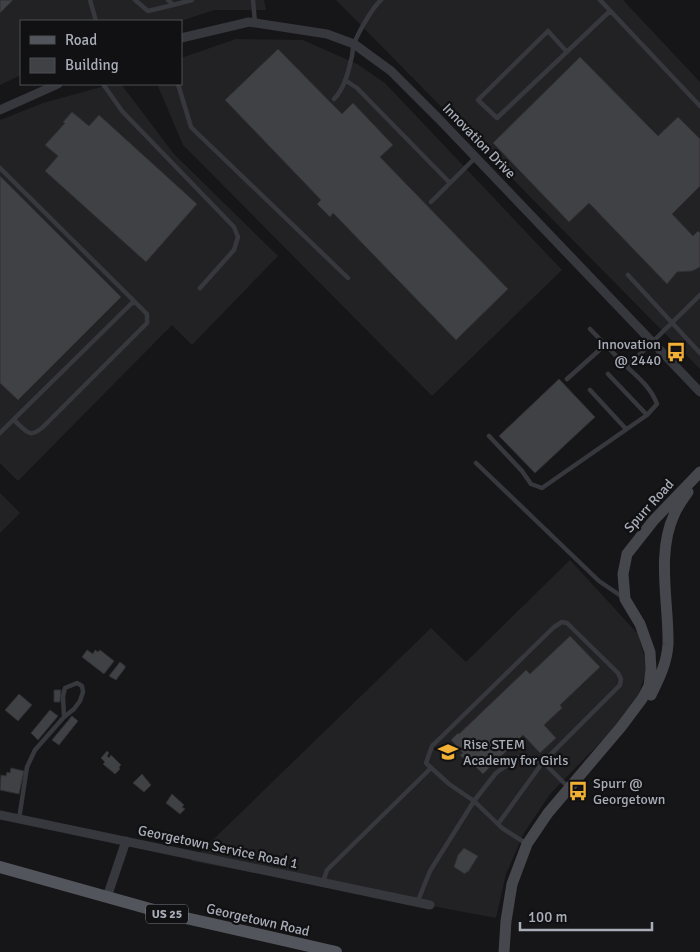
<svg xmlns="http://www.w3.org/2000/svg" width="700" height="952" viewBox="0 0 700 952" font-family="Signika,sans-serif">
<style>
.built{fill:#222225}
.building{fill:#404145;stroke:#303034}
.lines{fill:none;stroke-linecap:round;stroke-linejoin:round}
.lane{stroke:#37383d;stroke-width:4.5}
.street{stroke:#37383d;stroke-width:9}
.secondary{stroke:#45474d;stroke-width:11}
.primary{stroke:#53555c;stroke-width:12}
.labels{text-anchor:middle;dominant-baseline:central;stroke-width:4.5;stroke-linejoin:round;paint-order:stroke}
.shield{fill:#111113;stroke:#7b7e86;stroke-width:1}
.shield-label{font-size:12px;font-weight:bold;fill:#a8adb8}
.street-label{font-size:14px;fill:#a8adb8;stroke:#111113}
.poi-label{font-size:14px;fill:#a8adb8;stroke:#111113;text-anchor:start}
</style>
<rect width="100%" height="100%" fill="#161618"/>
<path class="built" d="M0,0H264L266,10H214L181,21H21V75L0,85Z
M336,0H623L700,82V369Z
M236,39L303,40L357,64L385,83L562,270L432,396L183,145L157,84H181V58Z
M112,84H121L174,154L278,256L192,345L172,325L18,481L0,463V120L43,103Z
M0,493L20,513L0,533Z
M570,560L638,634L644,655L646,673L633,709L550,794L524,833L506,874L496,918L191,861L431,628L466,662Z"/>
<path class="building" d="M0,0H13L0,13Z
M278,49L342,114L353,103L393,145L380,157L508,289L456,340L333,213L330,217L317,204L321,200L225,100Z
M580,57L658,136L678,117L700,139V186L672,214L693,236L698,231L700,233V267L692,271L677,272L667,284L589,203L569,222L493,143Z
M72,112L89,126L99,115L197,204L146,262L45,171L58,156L45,145L65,123L63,122Z
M0,176L121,297L18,400L0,383Z
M559,379L595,417L535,473L499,436Z
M570,636L600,667L560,705L562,708L544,725L556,738L540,753L523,735L483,774L470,761L467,763L460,755L463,753L451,740L458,733L459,734L526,670L530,674Z
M87,650L93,654L95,650L98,652L100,650L114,661L104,674L82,657Z
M120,662L125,666V668L116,680L109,676Z
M54,690H61L60,702H54Z
M19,694L32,705L18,721L5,710Z
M50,710L58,716L38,740L31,733Z
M72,716L78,721L59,745L52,740Z
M107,751L109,753L107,756L109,758L111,755L121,765L119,767L120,769L115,774L103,764L105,762L101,758Z
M11,768L24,771L19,794L0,790L1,775L6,776L7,772L10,773Z
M142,774L151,785L144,792L133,783Z
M172,794L184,805L182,807L185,809L180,814L166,803Z
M464,848L478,856L468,872H466L465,874L454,867L458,855Z"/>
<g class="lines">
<path class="lane" d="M90,0L96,21
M135,0L148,11L173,5
M168,0L173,5L192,0
M253,0L255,23
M600,0L700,106
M567,52L548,31L478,100L497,118L610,11
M345,80L357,88L450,183
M103,84L122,111L234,227L238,237L234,250L200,288
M178,84L191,127L196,132L348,278
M334,99C344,89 348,74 351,60C353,55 352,49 354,44C358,33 372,8 381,0
M0,168L134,301L0,433
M431,202L476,157
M628,275L700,353
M590,329L627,367
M608,374L647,415
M567,379L605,345
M590,390L626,429
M14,420C27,432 30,440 45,425L147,323V314L134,301
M489,436L522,471L531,484L542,488L647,415L657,404C651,388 639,378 627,367L700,295
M476,463L599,581L624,598
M19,819L27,767L35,750L64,717L74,709L80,701L83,692L82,686L77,683L65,688L63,696L64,717
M527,844L502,828L474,801L496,773L519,757L543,762L568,787
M323,882L327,870L431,768
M417,903L430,871L474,801L449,784L426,763L432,746L554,627L562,622L567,623L618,673L621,679L620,685L543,762L498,824"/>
<path class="street" d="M181,38L249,22L327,34L354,44L391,71L438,118L700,392
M0,110L58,84
M0,815L430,905
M107,897L126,841"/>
<path class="secondary" d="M651,695C659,679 667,663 668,644C669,604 656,554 674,515C677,507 683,499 688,492
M504,952L506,921L512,884L527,844L548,813L621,727L642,699L649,686L651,670L650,652L640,624L625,599L623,574L627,554L653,521L700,472"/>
<path class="primary" d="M0,867L168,914L336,952"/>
</g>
<defs>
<symbol id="bus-bare" viewBox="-9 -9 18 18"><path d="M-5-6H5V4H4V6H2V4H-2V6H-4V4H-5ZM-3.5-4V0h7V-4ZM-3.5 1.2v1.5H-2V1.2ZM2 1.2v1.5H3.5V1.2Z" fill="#f2b134" stroke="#111113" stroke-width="2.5" paint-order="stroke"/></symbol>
<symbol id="school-bare" viewBox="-9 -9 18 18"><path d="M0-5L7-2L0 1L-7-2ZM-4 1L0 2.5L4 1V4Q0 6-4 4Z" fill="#f2b134" stroke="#111113" stroke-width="2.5" paint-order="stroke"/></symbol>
</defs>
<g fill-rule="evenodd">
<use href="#bus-bare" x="662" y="338" width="28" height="28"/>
<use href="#school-bare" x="434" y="738" width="28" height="28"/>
<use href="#bus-bare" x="564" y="777" width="28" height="28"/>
</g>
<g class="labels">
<rect class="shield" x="146" y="904.5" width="42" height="19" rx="4"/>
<g class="shield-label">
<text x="167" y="914">US 25</text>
</g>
<g class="street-label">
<text transform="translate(479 141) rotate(46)">Innovation Drive</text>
<text transform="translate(649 506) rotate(-48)">Spurr Road</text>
<text transform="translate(218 847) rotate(12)">Georgetown Service Road 1</text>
<text transform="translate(258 920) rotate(13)">Georgetown Road</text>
</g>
<g class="poi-label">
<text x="661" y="344" text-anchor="end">Innovation<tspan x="661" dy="16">@ 2440</tspan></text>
<text x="463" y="744">Rise STEM<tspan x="463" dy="16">Academy for Girls</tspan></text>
<text x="593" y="783">Spurr @<tspan x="593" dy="16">Georgetown</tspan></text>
</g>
</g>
<rect x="20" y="20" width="162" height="65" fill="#111113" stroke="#4d4f55"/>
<rect x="30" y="36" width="25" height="8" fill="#53555c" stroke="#4d4f55"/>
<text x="65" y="45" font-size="15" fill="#a8adb8">Road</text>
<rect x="30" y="58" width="25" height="15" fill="#404145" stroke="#4d4f55"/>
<text x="65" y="70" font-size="15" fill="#a8adb8">Building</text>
<path d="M520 922v8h132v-8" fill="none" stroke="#a8adb8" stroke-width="2.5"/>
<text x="528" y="922" font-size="15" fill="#a8adb8" stroke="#111113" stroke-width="4" paint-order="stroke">100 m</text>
</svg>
